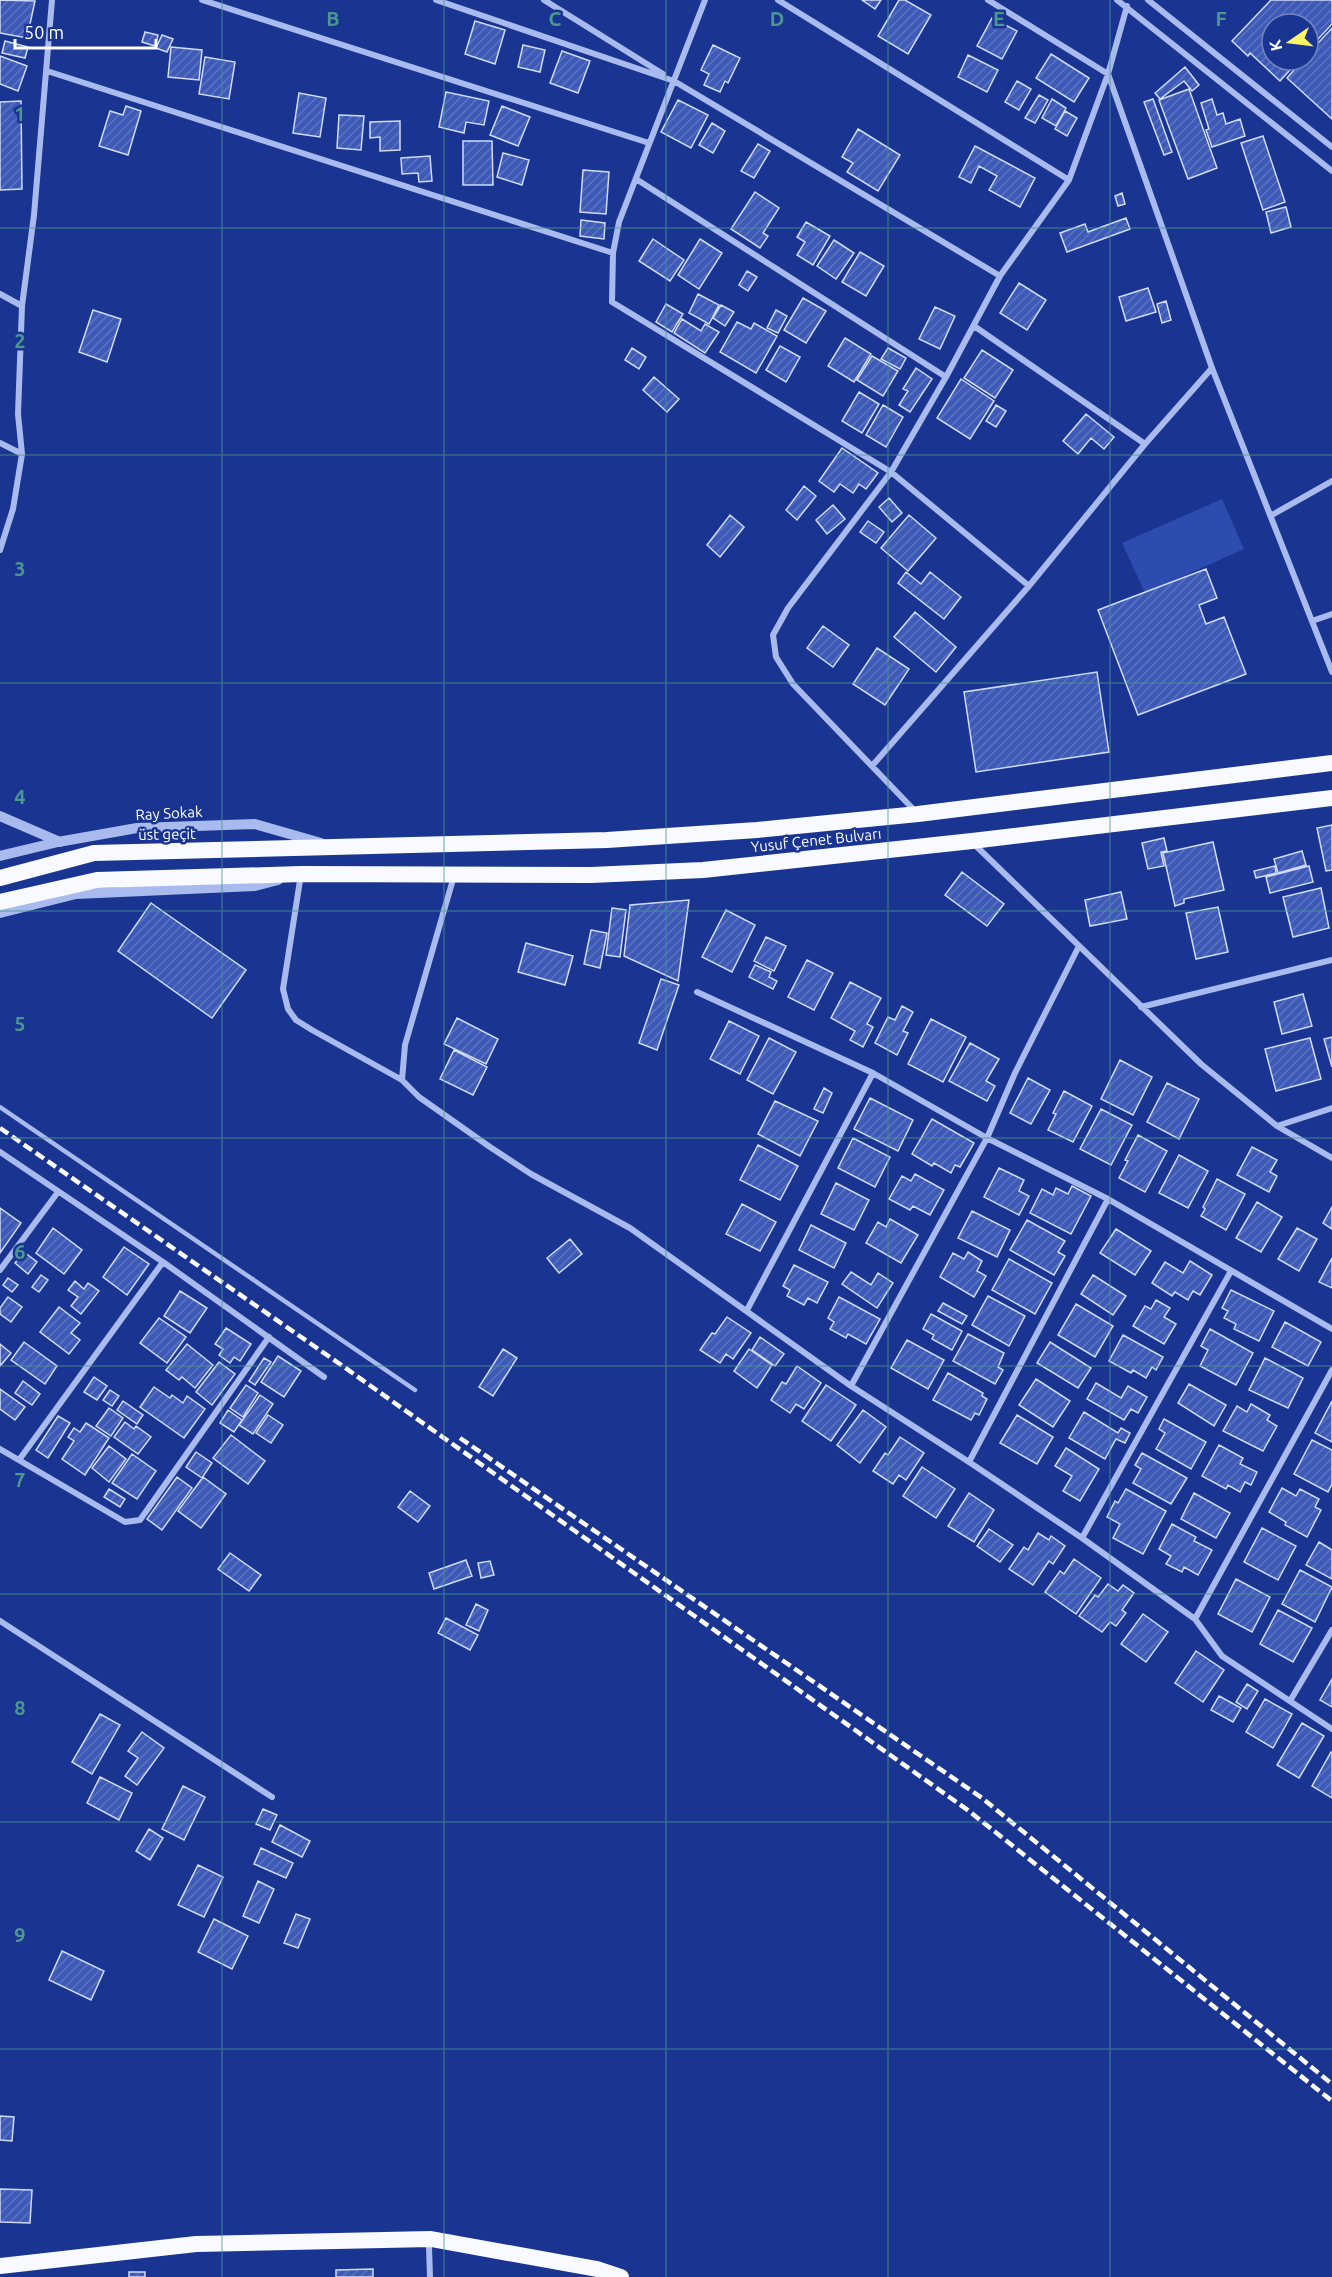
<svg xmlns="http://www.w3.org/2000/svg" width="1332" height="2277" viewBox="0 0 1332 2277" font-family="Ubuntu,sans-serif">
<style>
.grass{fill:#2d4caf}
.building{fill:url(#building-hatch);stroke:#d0dafa;stroke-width:1.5}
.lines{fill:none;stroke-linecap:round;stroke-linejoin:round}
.service{stroke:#a9baef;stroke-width:4.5}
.minor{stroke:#a9baef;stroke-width:6}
.tertiary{stroke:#a9baef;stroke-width:10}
.trunk{stroke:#f8faff;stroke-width:16}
.rail{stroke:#fff;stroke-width:4.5;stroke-dasharray:10 4.5;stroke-linecap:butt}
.grid{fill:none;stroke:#4b9892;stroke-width:1.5;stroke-opacity:0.55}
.labels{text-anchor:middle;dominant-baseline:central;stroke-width:5;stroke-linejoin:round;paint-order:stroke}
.street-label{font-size:15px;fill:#fff;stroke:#1a3491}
.grid-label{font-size:20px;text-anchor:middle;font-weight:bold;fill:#4b9892;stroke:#1a3491;stroke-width:5;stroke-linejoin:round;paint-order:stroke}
</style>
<defs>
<pattern id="building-hatch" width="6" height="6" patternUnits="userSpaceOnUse" patternTransform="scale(1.5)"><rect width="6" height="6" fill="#3e5ab7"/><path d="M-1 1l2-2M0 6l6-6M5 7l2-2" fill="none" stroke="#5b73c2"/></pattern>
</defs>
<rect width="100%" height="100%" fill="#1a3491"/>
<path class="grass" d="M1222,499L1244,549L1145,593L1122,543Z"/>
<path class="building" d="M0,0L35,1L27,38L0,33Z
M862,0H881L875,9Z
M899,0H905L931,15L908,54L878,36Z
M1271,0H1332V24L1308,50V24H1272V60H1299L1280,81L1250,53L1248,56L1232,41Z
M992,18L1017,31L1002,59L977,46Z
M475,21L505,30L495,64L465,54Z
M1332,28V119L1287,78L1303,60H1308V54Z
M145,32L158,35L155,46L142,42Z
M162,35L173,39L167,52L156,48Z
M5,41L28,47L25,58L2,53Z
M523,45L545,50L540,72L518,67Z
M713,45L740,58L728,83L725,81L720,92L704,85L709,74L701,70Z
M171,47L202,50L199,80L168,77Z
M562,51L590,61L578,93L550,83Z
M1051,54L1089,78L1074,102L1036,78Z
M968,55L998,70L987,92L958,77Z
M0,56L27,66L18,91L0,84Z
M205,57L235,62L229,99L199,94Z
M1185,67L1199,85L1192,91L1184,81L1160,99L1155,93Z
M1017,81L1031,89L1019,110L1005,102Z
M1189,89L1217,168L1188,179L1159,100Z
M446,92L489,101L484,125L466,122L464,133L439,127Z
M299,93L326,98L320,137L293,133Z
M1039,95L1048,100L1035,123L1025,118Z
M1052,99L1066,108L1056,126L1042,118Z
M1153,99L1172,152L1164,155L1144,102Z
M1212,99L1217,115L1223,113L1226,124L1240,119L1245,136L1212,147L1206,130L1209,129L1201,103Z
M678,100L708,115L691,148L661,132Z
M21,101L22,189L0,190V102Z
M126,106L141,111L128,155L99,146L110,111L123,115Z
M502,106L530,117L518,146L490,135Z
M1065,111L1077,118L1067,136L1055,129Z
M339,115L364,116L361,150L337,148Z
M400,121V150L380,151V137L370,138V122Z
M712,123L725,131L713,153L699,145Z
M858,129L900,155L878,191L847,172L853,163L842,157Z
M1263,136L1285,202L1263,210L1241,143Z
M463,141H492L493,185H463Z
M758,144L770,151L754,178L741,171Z
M975,146L1035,178L1020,207L989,190L997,176L979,166L971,183L959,177Z
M503,153L529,160L522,185L497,177Z
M430,156L432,181L419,182L418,173L402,174L401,158Z
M583,170L609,172L606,214L580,212Z
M755,192L779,208L763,233L768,236L760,248L731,229Z
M1122,193L1125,204L1118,206L1115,196Z
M1286,207L1291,227L1271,233L1266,212Z
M1126,218L1130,229L1067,252L1060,233L1085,224L1088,232Z
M581,220L605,223L604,239L580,236Z
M806,222L830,236L813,265L797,255L805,242L797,237Z
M653,239L684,260L670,281L639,261Z
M700,239L722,253L699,289L678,275Z
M834,240L854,253L836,279L817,266Z
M860,252L884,266L866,296L842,282Z
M747,271L757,277L748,291L739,285Z
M1019,283L1046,300L1027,330L1000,313Z
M1148,288L1156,312L1126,321L1119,297Z
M698,294L719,305L709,324L689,313Z
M803,298L826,311L806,343L784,330Z
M1166,301L1171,320L1162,323L1157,304Z
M666,304L683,314L672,332L656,322Z
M721,305L734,312L725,326L713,318Z
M935,307L955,316L940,349L919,339Z
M93,310L121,319L107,362L79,352Z
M776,310L787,316L778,333L767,328Z
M682,319L701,331L705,324L719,332L705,353L674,333Z
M737,322L751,329L754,323L777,336L756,373L720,352Z
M845,338L871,354L854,382L828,366Z
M780,346L800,357L786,382L766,370Z
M632,348L646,357L639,369L625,360Z
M888,348L906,358L900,369L881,359Z
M982,350L1013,370L995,398L964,378Z
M872,356L898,371L883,396L857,380Z
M916,368L932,379L910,412L899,405L908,391L903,389Z
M654,377L679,399L667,412L643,390Z
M961,379L994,401L970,439L937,418Z
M859,392L879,404L862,433L842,421Z
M883,405L903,417L886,447L866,435Z
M996,405L1006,411L996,427L986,421Z
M1086,414L1114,437L1104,449L1091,438L1078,454L1063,441Z
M842,448L878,473L866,489L859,484L853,493L840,484L834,492L819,481Z
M804,486L816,496L797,520L786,510Z
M889,498L902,513L892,522L879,507Z
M833,505L845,519L827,534L816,520Z
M730,515L744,527L720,557L707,545Z
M909,515L936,538L908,571L881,548Z
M868,521L884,532L876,543L860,532Z
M1206,569L1217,598L1199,605L1206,624L1224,617L1246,674L1138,715L1098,610Z
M906,572L921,584L930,572L961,597L944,619L898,583Z
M915,612L956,647L936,672L894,637Z
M823,626L849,645L833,667L807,648Z
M877,648L909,669L885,705L853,684Z
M1097,672L1109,752L976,772L964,692Z
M1332,825V870L1326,871L1317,828Z
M1164,838L1167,851L1161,852L1164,866L1148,869L1142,843Z
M1213,842L1224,890L1184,899V903L1175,906L1163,853Z
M1302,851L1306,865L1278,873L1274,859Z
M1275,866L1276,873L1256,878L1254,871Z
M1309,866L1313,882L1270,893L1266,877Z
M962,872L1004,904L987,926L945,895Z
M1321,888L1329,928L1293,937L1283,897Z
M1121,892L1127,919L1090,926L1085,900Z
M689,900L678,981L624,956L630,905Z
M151,903L246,970L212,1018L118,951Z
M1218,907L1228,952L1196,959L1186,913Z
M612,908L626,910L620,957L606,955Z
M726,910L755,925L732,972L702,957Z
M591,930L607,933L600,968L584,964Z
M766,937L786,946L774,971L754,961Z
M526,943L573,956L565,985L518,972Z
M807,960L833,973L814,1010L788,997Z
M755,965L771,972L769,977L777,981L773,989L749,977Z
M661,979L679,985L657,1050L639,1043Z
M850,982L881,998L867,1024L873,1027L863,1047L850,1040L855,1031L831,1018Z
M1303,994L1312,1026L1282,1034L1274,1002Z
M902,1006L913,1012L903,1031L908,1033L897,1055L875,1043L888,1017L895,1020Z
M457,1018L498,1039L486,1064L444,1044Z
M931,1019L966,1037L943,1082L908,1064Z
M729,1021L759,1036L740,1074L710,1059Z
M1332,1037V1067L1324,1039Z
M769,1038L796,1052L773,1094L747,1080Z
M1310,1038L1321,1079L1276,1091L1265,1049Z
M970,1043L999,1059L986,1081L995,1086L987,1101L949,1081Z
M454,1050L487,1067L473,1095L440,1079Z
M1120,1060L1152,1077L1133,1115L1101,1099Z
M1028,1078L1050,1090L1031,1124L1010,1113Z
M1167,1083L1199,1099L1179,1139L1147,1122Z
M824,1088L832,1093L823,1113L814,1109Z
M1064,1091L1092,1106L1073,1142L1048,1130L1056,1114L1053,1113Z
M870,1098L913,1120L898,1151L854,1129Z
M775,1101L818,1121L800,1156L758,1134Z
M1101,1109L1132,1125L1111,1165L1080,1149Z
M932,1119L974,1143L960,1167L955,1165L951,1173L934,1163L932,1166L912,1154Z
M1138,1135L1167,1151L1145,1192L1119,1178L1128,1161L1125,1160Z
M853,1138L890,1157L875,1187L838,1168Z
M758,1145L798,1166L780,1200L740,1180Z
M1252,1147L1277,1160L1270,1172L1277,1176L1269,1192L1237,1175Z
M1179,1155L1208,1171L1188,1208L1159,1193Z
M999,1168L1024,1180L1019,1191L1029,1196L1019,1215L984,1197Z
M915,1174L944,1190L930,1215L913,1206L910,1210L889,1199L902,1176L911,1181Z
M1217,1179L1245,1194L1226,1230L1201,1216L1205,1209L1203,1207Z
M836,1183L869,1200L854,1230L821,1214Z
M1072,1186L1091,1196L1071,1234L1030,1213L1042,1189L1053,1195L1056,1188L1068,1194Z
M1257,1202L1282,1217L1261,1252L1236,1238Z
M742,1204L776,1222L760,1251L726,1234Z
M1332,1207V1229L1323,1223Z
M0,1208L21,1223L0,1253Z
M972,1211L1010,1230L997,1257L958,1238Z
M890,1219L918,1235L901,1263L866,1243L878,1222L886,1227Z
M1027,1220L1065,1241L1058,1252L1065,1256L1054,1275L1010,1250Z
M811,1225L846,1243L834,1268L799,1250Z
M53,1228L82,1250L64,1274L36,1253Z
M1297,1228L1317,1239L1299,1271L1278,1259Z
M1116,1229L1151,1251L1135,1275L1100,1253Z
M570,1239L582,1254L559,1273L547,1258Z
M124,1247L149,1264L127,1295L103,1277Z
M24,1252L37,1262L28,1274L15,1263Z
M968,1252L982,1261L977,1271L986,1276L974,1297L940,1277L953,1253L964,1259Z
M1332,1258V1288L1319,1282Z
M1009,1259L1052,1283L1035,1314L992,1290Z
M1190,1261L1212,1275L1200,1295L1193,1291L1188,1300L1175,1292L1172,1296L1152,1283L1165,1262L1183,1273Z
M794,1265L828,1282L817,1303L808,1298L804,1305L787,1296L790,1290L783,1286Z
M851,1272L871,1285L878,1273L893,1283L877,1308L842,1284Z
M41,1275L48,1280L39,1292L32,1287Z
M1093,1275L1126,1296L1113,1315L1081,1294Z
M8,1278L18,1285L12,1292L3,1285Z
M75,1281L84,1289L88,1283L99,1291L81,1314L71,1306L78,1297L68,1290Z
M1231,1290L1274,1311L1259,1341L1234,1329L1236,1324L1224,1318L1228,1311L1222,1308Z
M180,1291L207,1308L190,1333L164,1316Z
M988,1296L1025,1316L1009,1346L972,1325Z
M8,1297L22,1307L11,1322L0,1314V1308Z
M839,1297L880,1319L866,1344L848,1334L846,1338L830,1329L834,1322L828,1318Z
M1156,1300L1170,1308L1164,1317L1176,1324L1164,1344L1133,1326L1145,1306L1151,1309Z
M943,1303L967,1316L962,1324L938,1311Z
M1076,1304L1113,1326L1095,1357L1058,1335Z
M59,1307L80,1323L71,1333L80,1340L69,1354L40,1332Z
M931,1314L962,1331L952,1350L932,1339L934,1335L923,1329Z
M727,1317L751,1333L733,1359L726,1354L720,1363L700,1350L712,1333L715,1334Z
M159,1318L186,1337L167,1363L140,1343Z
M1285,1322L1321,1342L1308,1366L1272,1347Z
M226,1328L251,1344L240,1361L234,1357L230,1363L219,1355L223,1349L215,1344Z
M1210,1329L1253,1353L1236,1385L1200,1366L1208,1350L1201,1346Z
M968,1334L1004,1353L998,1367L1003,1370L995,1384L953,1361Z
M1123,1335L1163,1357L1156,1370L1152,1367L1146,1378L1133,1370L1131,1373L1109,1361Z
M760,1337L784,1354L775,1366L752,1350Z
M907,1340L944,1360L928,1389L891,1368Z
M24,1342L57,1366L45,1384L11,1360Z
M1050,1342L1091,1368L1078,1388L1037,1363Z
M0,1344L11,1353L0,1366Z
M187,1344L213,1365L195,1388L182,1377L179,1380L166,1370Z
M503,1349L517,1358L493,1396L479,1387Z
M749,1349L772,1365L757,1388L734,1371Z
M278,1356L301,1371L284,1397L261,1382Z
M264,1358L271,1362L255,1385L249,1381Z
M1265,1358L1303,1378L1288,1408L1249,1390Z
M219,1362L235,1374L212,1405L196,1392Z
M797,1366L821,1383L804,1409L796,1404L790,1413L771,1400L782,1382L786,1384Z
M948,1373L983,1393L982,1396L987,1399L979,1415L975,1413L971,1420L933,1400Z
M94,1377L107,1386L97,1400L84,1392Z
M1036,1379L1070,1401L1053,1427L1019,1405Z
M23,1381L40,1394L32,1405L15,1393Z
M1096,1383L1121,1398L1128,1386L1147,1397L1138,1413L1131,1409L1124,1420L1087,1399Z
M1189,1384L1226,1405L1214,1426L1178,1403Z
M246,1385L258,1393L243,1417L230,1408Z
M826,1385L856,1405L831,1441L802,1421Z
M154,1387L170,1398L172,1395L183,1403L187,1396L205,1409L184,1438L140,1407Z
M0,1389L25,1407L15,1420L0,1409Z
M110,1390L119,1396L112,1406L103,1400Z
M260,1395L273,1404L253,1434L239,1425Z
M123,1401L143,1415L137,1424L117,1410Z
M1332,1401V1442L1315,1433Z
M1251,1404L1270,1415L1267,1420L1277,1426L1263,1451L1223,1431L1237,1406L1247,1412Z
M109,1408L123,1418L111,1436L96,1426Z
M228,1410L242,1420L234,1432L220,1423Z
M863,1410L886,1427L860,1463L837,1445Z
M1084,1412L1118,1433L1121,1428L1130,1433L1125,1443L1116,1439L1105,1459L1069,1438Z
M268,1415L283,1425L271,1443L256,1433Z
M1017,1415L1053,1437L1037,1464L1000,1443Z
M58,1416L70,1423L48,1458L36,1450Z
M1164,1419L1206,1442L1191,1469L1156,1449L1165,1433L1159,1429Z
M125,1422L134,1429L136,1426L151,1437L138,1454L114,1437Z
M86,1423L109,1438L85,1475L62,1459L74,1441L68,1437L74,1428L80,1432Z
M231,1435L265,1461L248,1484L213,1458Z
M900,1437L924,1453L906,1480L899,1475L893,1484L873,1471L885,1453L888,1455Z
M1312,1440L1332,1450V1484L1328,1492L1294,1474Z
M1219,1445L1243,1458L1240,1464L1257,1472L1251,1485L1245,1482L1240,1492L1228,1485L1226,1489L1202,1476Z
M109,1446L126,1459L109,1482L92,1468Z
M1066,1448L1099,1469L1080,1501L1063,1491L1072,1476L1055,1466Z
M196,1452L212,1463L202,1478L186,1467Z
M1142,1453L1187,1478L1171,1504L1133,1483L1141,1469L1135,1465Z
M132,1454L156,1471L137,1499L112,1483Z
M922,1467L955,1489L936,1518L903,1496Z
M177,1477L192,1488L162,1530L147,1519Z
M203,1477L226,1494L201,1528L178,1511Z
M1282,1488L1296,1496L1300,1489L1319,1499L1315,1507L1321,1510L1307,1537L1285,1525L1286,1522L1269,1512Z
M109,1489L125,1499L120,1507L104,1497Z
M1126,1489L1166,1511L1143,1554L1113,1538L1120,1524L1107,1517L1115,1501L1118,1503Z
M410,1491L430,1506L418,1522L398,1507Z
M969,1493L994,1510L974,1542L948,1526Z
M1194,1493L1230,1513L1216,1538L1181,1519Z
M1172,1524L1196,1537L1194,1541L1212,1550L1198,1575L1184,1567L1182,1572L1166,1564L1171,1556L1159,1549Z
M1262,1528L1296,1546L1278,1580L1244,1562Z
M989,1529L1013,1545L1000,1562L977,1546Z
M1038,1533L1049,1540L1051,1536L1065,1546L1053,1564L1049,1561L1033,1585L1009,1569L1024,1547L1028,1550Z
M1319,1542L1332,1550V1579L1306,1565Z
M230,1553L261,1575L249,1591L218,1569Z
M1074,1559L1101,1578L1076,1614L1045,1592L1060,1571L1064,1574Z
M466,1560L472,1576L434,1589L429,1573Z
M490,1561L494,1575L481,1578L478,1563Z
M1300,1570L1332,1587L1315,1622L1282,1604Z
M1236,1579L1270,1597L1252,1632L1218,1614Z
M1108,1584L1118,1591L1123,1585L1134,1593L1122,1610L1126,1613L1116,1626L1110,1622L1102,1632L1079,1616L1095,1595L1098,1597Z
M476,1604L488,1610L479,1631L466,1625Z
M1278,1610L1312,1628L1293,1662L1260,1644Z
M1143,1614L1168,1632L1146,1662L1121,1644Z
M446,1618L478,1635L470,1650L438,1633Z
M1196,1651L1224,1670L1203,1702L1175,1683Z
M1332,1679V1707L1320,1700Z
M1247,1684L1258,1691L1247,1709L1236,1702Z
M1219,1696L1241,1708L1233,1722L1211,1710Z
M1265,1699L1292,1714L1273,1748L1246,1732Z
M100,1714L120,1725L92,1774L72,1762Z
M1302,1723L1324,1736L1299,1778L1277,1765Z
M142,1732L164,1748L137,1785L125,1776L138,1758L128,1751Z
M1331,1752L1332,1753V1798L1312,1786Z
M100,1777L132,1793L119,1820L87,1803Z
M183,1786L205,1797L184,1840L162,1829Z
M263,1809L277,1815L270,1830L256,1824Z
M280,1825L310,1841L302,1857L272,1842Z
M149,1829L163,1838L150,1860L136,1851Z
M261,1848L293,1863L286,1878L254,1864Z
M198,1865L223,1877L204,1917L178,1905Z
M258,1881L274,1889L259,1923L243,1916Z
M296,1914L310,1919L298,1948L284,1943Z
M214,1919L248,1936L232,1969L198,1952Z
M62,1951L104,1971L91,2000L49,1980Z
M0,2116L14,2117L12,2141L0,2140Z
M0,2189L32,2190L30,2223L0,2222Z
M373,2269V2277H336V2270Z
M129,2272H145V2277H129Z"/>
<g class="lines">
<path class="service" d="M0,1107L415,1390"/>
<path class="minor" d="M202,0L649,143
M436,0L674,81L1000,276
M544,0L663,74
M705,0L619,222L613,253L612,302L891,472L1029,586
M778,0L1069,180
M1117,0L1332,171
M1148,0L1332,147
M1127,6L1108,74L1212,368L1332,672
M47,71L613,253
M636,179L946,377
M0,294L22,306
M974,326L1145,444
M0,443L22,454
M1272,515L1332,481
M0,550L13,509L22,454L18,414L22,306L34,215L52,0
M1312,621L1332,614
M872,766L1029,586L1145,444L1212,368
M915,811L793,684L776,657L773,635L788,608L891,472L946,377L1000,276L1069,180L1108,74L988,0
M974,844L1201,1064L1277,1126L1332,1158
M301,874L283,989L288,1009L296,1020L312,1030L402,1080
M454,876L405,1045L402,1080L419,1097L490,1147L531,1174L630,1228L851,1386L969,1462L1082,1538L1195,1619L1222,1656L1332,1729
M697,992L873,1073L987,1138L1108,1199L1332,1329
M1141,1007L1332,960
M1277,1126L1332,1108
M0,1152L163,1262L324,1377
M0,1270L58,1192
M747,1310L873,1073
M851,1386L987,1138L1015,1073L1079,946
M0,1449L125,1522L140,1520L269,1337
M19,1460L163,1262
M969,1462L1108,1199
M1082,1538L1231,1271
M1195,1619L1332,1370
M0,1621L272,1797
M1290,1701L1332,1630
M429,2247L430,2277"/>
<path class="tertiary" d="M0,816L60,842
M0,856L58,842L137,828L255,824L321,843
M0,913L76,894L255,886L278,880"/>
<path class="trunk" d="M0,878L94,853L607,840L757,830L918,814L1332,763
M0,902L97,880L301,874L591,875L703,870L972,841L1332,798
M0,2266L196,2244L431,2239L597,2269L621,2277"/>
<path class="rail" d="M0,1128L337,1362L969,1811L1332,2101
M460,1438L982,1798L1332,2084"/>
</g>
<path class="grid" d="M222,0V2277M444,0V2277M666,0V2277M888,0V2277M1110,0V2277M0,228H1332M0,455H1332M0,683H1332M0,911H1332M0,1138H1332M0,1366H1332M0,1594H1332M0,1822H1332M0,2049H1332"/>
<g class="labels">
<g class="street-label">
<text transform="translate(169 813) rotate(-3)">Ray Sokak</text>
<text transform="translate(167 834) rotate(-1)">üst geçit</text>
<text transform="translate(816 840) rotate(-6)">Yusuf Çenet Bulvarı</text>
</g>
</g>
<g class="grid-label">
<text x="333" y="26">B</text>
<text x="555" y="26">C</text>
<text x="777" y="26">D</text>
<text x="999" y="26">E</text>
<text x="1221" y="26">F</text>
<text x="20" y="121">1</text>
<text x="20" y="348">2</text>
<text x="20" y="576">3</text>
<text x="20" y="804">4</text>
<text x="20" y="1031">5</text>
<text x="20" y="1259">6</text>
<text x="20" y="1487">7</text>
<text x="20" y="1715">8</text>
<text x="20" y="1942">9</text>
</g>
<g transform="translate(1290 42) rotate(256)"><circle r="28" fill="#1a3491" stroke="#7685bd" stroke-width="1.5"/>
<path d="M0-4.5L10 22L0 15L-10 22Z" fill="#fff467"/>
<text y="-9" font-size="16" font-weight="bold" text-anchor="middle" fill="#ffffff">K</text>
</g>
<path d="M15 39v9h141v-9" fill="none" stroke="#ffffff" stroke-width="3"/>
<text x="24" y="39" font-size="18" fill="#ffffff" stroke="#1a3491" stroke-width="4.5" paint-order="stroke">50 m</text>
</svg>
